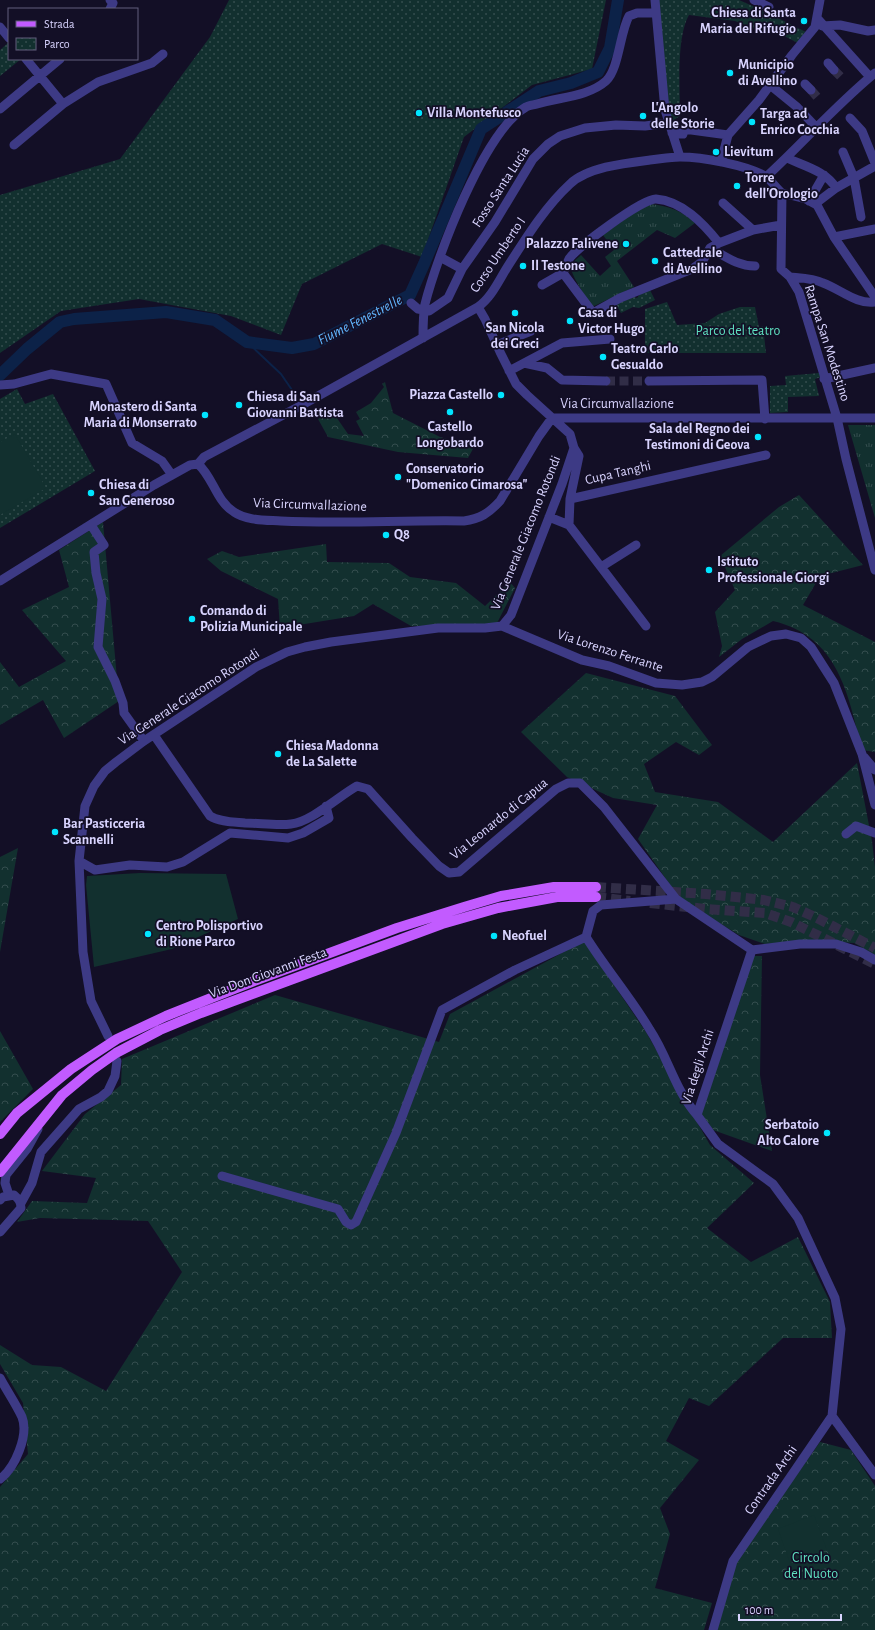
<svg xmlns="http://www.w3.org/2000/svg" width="875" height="1630" viewBox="0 0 875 1630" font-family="'Alegreya Sans',sans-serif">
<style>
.grass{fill:url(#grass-tufts)}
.forest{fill:url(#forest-crowns)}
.park{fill:url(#park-dots)}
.garden{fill:#12302f}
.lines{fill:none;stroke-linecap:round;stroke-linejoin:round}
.stream{stroke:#0c2248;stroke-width:2}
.river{stroke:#0c2248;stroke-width:12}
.minor-tunnel{stroke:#312d47;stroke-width:9;stroke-dasharray:9 4.5;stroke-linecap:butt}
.major-tunnel{stroke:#312d47;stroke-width:10;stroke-dasharray:10 5;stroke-linecap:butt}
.minor{stroke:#3d3a85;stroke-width:9}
.major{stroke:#c25bff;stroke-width:10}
.poi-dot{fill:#00e5ff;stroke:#130f26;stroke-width:1.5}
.labels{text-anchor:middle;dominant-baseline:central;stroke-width:3.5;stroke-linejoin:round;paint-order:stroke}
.poi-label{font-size:14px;font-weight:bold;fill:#d9d4ff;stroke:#130f26;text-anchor:start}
.street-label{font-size:14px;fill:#d9d4ff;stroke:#130f26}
.park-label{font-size:14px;fill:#5fe0c0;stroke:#130f26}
.water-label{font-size:15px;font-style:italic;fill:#62b6ff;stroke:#130f26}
</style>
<defs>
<pattern id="grass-tufts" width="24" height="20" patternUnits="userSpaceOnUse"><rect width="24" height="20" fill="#12302f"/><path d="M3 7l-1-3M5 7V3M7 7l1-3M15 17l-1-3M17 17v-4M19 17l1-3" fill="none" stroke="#344d4e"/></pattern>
<pattern id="forest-crowns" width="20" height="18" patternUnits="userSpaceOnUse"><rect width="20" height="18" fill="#12302f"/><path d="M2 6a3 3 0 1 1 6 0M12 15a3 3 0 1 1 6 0" fill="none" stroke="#344d4e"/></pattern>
<pattern id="park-dots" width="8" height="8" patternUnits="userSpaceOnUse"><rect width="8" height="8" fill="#12302f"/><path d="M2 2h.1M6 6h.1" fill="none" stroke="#344d4e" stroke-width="1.8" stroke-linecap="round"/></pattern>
</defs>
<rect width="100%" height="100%" fill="#130f26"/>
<path class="grass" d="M651,204C669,206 682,211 695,223L675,238L657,230L617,261L634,287L592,307C587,298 571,276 571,267C572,262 578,258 581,255L600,276L611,266L605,257L614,250L603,235L632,214Z
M848,425H875V518Z"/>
<path class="forest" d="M385,382L393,413L440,437L474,447L468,458L398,452L328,437L318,419L332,411L348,434L364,436L356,421L360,419L356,412L371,403L384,387L382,384Z
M799,495L863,565L820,576L803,605L875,642V752L862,750C848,694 839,637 773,621L742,639L719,657L722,646L715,612L735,590L720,556L779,507Z
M103,522L119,701L64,738L43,700L0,725V662L19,687L66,661L22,610L69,587L59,550Z
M326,544L327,562L389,563L410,577L456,583L485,606L510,582L515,588L496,625L411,626L373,604L354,616L280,628L278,599L221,571L207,559L222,551L239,557Z
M586,673L675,696L712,745L699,755L676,742L644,764L655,792L718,802L773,842L857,763L872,841L875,867V955L854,943L819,941L765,944L739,935L680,899L638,839L657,805L613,798L567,777L521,732Z
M18,848L0,952V857Z
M584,941L646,1032L710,1145L754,1183L707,1228L751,1262L798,1237L830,1302L832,1338H783L709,1406L689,1398L666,1441L699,1460L660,1508L670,1534L655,1588L712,1603L704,1630H0V1487L28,1454L23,1403L0,1364V1345L32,1365L61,1367L106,1391L182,1272L148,1221L40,1218L17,1222L32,1201L87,1203L96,1178L42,1171L85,1114L121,1085L122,1059L275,995L439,1042L450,1014Z
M753,956H762L760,1075L772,1151L713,1130L701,1114Z
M0,1031L33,1089L0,1122Z
M820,1442L851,1450L875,1486V1630H717L736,1561Z"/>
<path class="park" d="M229,0H606L592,69L532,85L464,137L422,257L382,244L302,284L281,335L231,316L139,299L61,311L0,353V195L120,159L210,37Z
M655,0H739L766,12L810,34L800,44L784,36L760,31L735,21L689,15C676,38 680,89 680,116L669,123Z
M9,42V59H21L0,76V50Z
M650,290L655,300L639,308L633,307L621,313L616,304L634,297L637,298L640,294Z
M667,302L677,325L705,323L719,314L740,307H755L759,327L763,326L766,353H645V309Z
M819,373L821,377L815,379L819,396L788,397V412L770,413V386L786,385L785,376Z
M17,389L25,404L53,394L95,471L0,528V399Z"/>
<path class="garden" d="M15,434L46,488L0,515V442Z
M140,873L226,874L238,919L172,949L94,967L86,885L87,876Z
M814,1515L827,1550L790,1563L778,1529Z"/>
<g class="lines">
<path class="stream" d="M247,342L281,374L292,390"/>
<path class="river" d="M0,375L27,349L60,322L74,319L166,312L215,320L247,342L292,348L314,344L410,295L424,264L481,129L539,91L571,83L598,72L610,48L618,0"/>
<path class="minor-tunnel" d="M834,70L841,77
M811,90L818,98
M606,381H649"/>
<path class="major-tunnel" d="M596,887L706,894L764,900L793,907L817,918L875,948
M596,897L630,901
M650,903L706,909L765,913L791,922L875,964"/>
<path class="minor" d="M655,0L665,110L680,157
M754,0L769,7
M110,9L113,3L110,0
M817,18L870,77
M822,26L840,25L868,31L875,30
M0,27L9,38
M26,59L63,104
M828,63L834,70
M805,84L811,90
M770,85L797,107L816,127
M0,109L60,59
M850,118L862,131L875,163
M672,133L683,134L684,129L728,135
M14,145L63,104L98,82L152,63L163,54
M843,152L854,178L861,217
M787,158C804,166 826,171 836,188
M721,162L728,135L759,100L792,55L815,27L820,0
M766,177C803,143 836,105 875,73
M782,193L781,269L790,277L799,292L837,418L846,459L875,570
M782,193L806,199L817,205L834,237L875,297
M809,201L824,175
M723,203L753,230
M815,204L836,188L875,166
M834,237L875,229
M719,243C703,223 682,201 656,199C643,198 576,248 569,259C567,263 565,269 563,273L593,313L620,298L692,269L702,262L710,248L719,243L753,230L781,225
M710,248C725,256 737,266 755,266
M462,269L495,222L533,159L548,144L560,136L585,128L616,125L645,126L669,123
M790,277C801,278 813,278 823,283C840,289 857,305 875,302
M542,285L563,273
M411,303L418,309L429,311L448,298L462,269L440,257
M423,338C423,327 423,315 425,304C437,257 484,131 526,107C529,105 534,105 537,104C559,97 588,97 606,81C619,69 620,32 629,16L637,13H655
M497,345L531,331
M524,363L547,368L562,380L606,381
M509,371L562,343L610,339
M824,379L875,368
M649,381L762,380L765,419
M0,385L14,384L51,374L106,384L132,443L162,461L172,475
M552,418H875
M198,464L204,457L302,405L478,307C492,297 499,280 508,266C526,238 545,207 570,184C588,167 626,163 650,160C660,159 670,157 680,157C702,157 746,165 765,176C771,180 776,188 782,193
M198,464C213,477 216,501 234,512C247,521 266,520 281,521C342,524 403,520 464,521C480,519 489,513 500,501L539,436L552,418
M570,499L766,455
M549,517L569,525L601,567L636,545
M91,525L104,545L94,552L96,573L102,599L98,647L115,681L123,703L124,713L144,741
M569,525L570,499L579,456L574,448
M601,567L646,626
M0,581L154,485L190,465L198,464
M502,626L582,660L609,666L656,683L682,685L702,682L712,677L748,647L771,636L786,634L801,638L811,647L834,683L862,754L875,805
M154,735L210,816C219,822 234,822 245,823C259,823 278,826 291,824C311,822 339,796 357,786L368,789L412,838L439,866L449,873L459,872L556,789L568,783H580L604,807L676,899
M864,757L875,770
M846,834L856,826L875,833
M79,861L95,870L130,865L167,867L183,862L230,833L288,838L303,833L329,818L326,806
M752,950L800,944H836L861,952L875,960
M108,1036L91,1001L83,952L79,861L85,806L94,786L105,771L116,762L144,741L256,667L287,652L305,647L331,642L438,628H485L502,626L511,615L562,484L574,448L570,434L527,395L516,384L500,352L485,319L478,307
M697,1115C675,1090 668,1057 650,1030C631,998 606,969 586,937L593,911L601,905L676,899L752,950
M222,1176L338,1209L346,1222L351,1225L356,1222L396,1133L442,1010L515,970L586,937
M9,1195L5,1183L6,1175L27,1149L38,1129
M0,1200L3,1197L14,1195C19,1199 21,1202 21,1208L0,1232
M21,1203L32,1183L41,1152L79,1109L101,1097L108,1091L115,1076L117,1061
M0,1378C7,1391 16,1404 22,1417C29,1435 15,1468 0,1479
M832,1416L875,1475
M713,1630L733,1561L832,1416L841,1329L835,1298L798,1218L773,1184L718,1144L697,1115L752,950"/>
<path class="major" d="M0,1134L17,1113L71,1069L117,1039L166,1016L254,981L397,928L464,907L501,896L554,887H596
M0,1172L62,1095L92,1070L116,1053L160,1030L201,1013L442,924L498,908L557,897H596"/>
</g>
<g class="poi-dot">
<circle cx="804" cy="21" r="4"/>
<circle cx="730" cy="73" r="4"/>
<circle cx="419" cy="113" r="4"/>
<circle cx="643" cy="116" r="4"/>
<circle cx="752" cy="122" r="4"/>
<circle cx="716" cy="152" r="4"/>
<circle cx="737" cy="186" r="4"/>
<circle cx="626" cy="244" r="4"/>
<circle cx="655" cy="261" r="4"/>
<circle cx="523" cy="266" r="4"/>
<circle cx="515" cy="313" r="4"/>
<circle cx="570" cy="321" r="4"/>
<circle cx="603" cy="357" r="4"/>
<circle cx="501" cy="395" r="4"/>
<circle cx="239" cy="405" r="4"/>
<circle cx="450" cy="412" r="4"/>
<circle cx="205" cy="415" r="4"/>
<circle cx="758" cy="437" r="4"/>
<circle cx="398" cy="477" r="4"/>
<circle cx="91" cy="493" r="4"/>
<circle cx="386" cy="535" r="4"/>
<circle cx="709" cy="570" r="4"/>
<circle cx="192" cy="619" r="4"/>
<circle cx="278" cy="754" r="4"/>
<circle cx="55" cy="832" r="4"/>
<circle cx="148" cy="934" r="4"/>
<circle cx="494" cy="936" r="4"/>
<circle cx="827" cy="1133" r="4"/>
</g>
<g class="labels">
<g class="poi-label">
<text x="796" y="13" text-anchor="end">Chiesa di Santa<tspan x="796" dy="16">Maria del Rifugio</tspan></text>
<text x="738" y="65">Municipio<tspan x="738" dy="16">di Avellino</tspan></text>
<text x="651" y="108">L'Angolo<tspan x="651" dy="16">delle Storie</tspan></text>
<text x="427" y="113">Villa Montefusco</text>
<text x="760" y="114">Targa ad<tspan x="760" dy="16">Enrico Cocchia</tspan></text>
<text x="724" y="152">Lievitum</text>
<text x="745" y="178">Torre<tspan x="745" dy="16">dell'Orologio</tspan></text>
<text x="618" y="244" text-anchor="end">Palazzo Falivene</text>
<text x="663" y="253">Cattedrale<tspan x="663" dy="16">di Avellino</tspan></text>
<text x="531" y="266">Il Testone</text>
<text x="578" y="313">Casa di<tspan x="578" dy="16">Victor Hugo</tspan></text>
<text x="515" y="328" text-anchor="middle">San Nicola<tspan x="515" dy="16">dei Greci</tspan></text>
<text x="611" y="349">Teatro Carlo<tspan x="611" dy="16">Gesualdo</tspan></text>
<text x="493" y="395" text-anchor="end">Piazza Castello</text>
<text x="247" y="397">Chiesa di San<tspan x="247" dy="16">Giovanni Battista</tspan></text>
<text x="197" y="407" text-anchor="end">Monastero di Santa<tspan x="197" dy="16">Maria di Monserrato</tspan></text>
<text x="450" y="427" text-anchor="middle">Castello<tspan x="450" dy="16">Longobardo</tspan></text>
<text x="750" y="429" text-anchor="end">Sala del Regno dei<tspan x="750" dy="16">Testimoni di Geova</tspan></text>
<text x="406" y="469">Conservatorio<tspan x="406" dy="16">"Domenico Cimarosa"</tspan></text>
<text x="99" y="485">Chiesa di<tspan x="99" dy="16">San Generoso</tspan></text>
<text x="394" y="535">Q8</text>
<text x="717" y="562">Istituto<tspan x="717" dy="16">Professionale Giorgi</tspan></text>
<text x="200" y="611">Comando di<tspan x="200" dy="16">Polizia Municipale</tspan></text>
<text x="286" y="746">Chiesa Madonna<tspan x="286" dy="16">de La Salette</tspan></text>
<text x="63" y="824">Bar Pasticceria<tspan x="63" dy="16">Scannelli</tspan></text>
<text x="156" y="926">Centro Polisportivo<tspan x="156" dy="16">di Rione Parco</tspan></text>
<text x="502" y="936">Neofuel</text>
<text x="819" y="1125" text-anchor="end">Serbatoio<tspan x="819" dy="16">Alto Calore</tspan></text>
</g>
<g class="street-label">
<text transform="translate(501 187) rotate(-57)">Fosso Santa Lucia</text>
<text transform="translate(498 255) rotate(-56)">Corso Umberto I</text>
<text transform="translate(827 343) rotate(72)">Rampa San Modestino</text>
<text x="617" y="404">Via Circumvallazione</text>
<text transform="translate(618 473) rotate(-13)">Cupa Tanghi</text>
<text transform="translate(310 505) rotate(2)">Via Circumvallazione</text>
<text transform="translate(526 533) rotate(-68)">Via Generale Giacomo Rotondi</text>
<text transform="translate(610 651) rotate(18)">Via Lorenzo Ferrante</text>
<text transform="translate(189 697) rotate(-33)">Via Generale Giacomo Rotondi</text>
<text transform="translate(499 819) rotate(-39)">Via Leonardo di Capua</text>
<text transform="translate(268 973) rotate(-20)">Via Don Giovanni Festa</text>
<text transform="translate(698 1067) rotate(-72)">Via degli Archi</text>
<text transform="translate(771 1480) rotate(-55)">Contrada Archi</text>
</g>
<g class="park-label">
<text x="738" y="331">Parco del teatro</text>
<text x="811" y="1558">Circolo<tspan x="811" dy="16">del Nuoto</tspan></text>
</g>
<g class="water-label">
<text transform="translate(360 320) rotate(-27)">Fiume Fenestrelle</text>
</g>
</g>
<rect x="8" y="8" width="130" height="52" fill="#130f26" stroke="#625e7d"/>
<rect x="16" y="21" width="20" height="6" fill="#c25bff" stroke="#625e7d"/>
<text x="44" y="28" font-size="12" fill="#d9d4ff">Strada</text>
<rect x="16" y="38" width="20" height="12" fill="url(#park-dots)" stroke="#625e7d"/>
<text x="44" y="48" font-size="12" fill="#d9d4ff">Parco</text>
<path d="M739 1614v6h102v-6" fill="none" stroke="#d9d4ff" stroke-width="2"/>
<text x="745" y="1614" font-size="12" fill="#d9d4ff" stroke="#130f26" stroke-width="3" paint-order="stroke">100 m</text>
</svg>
